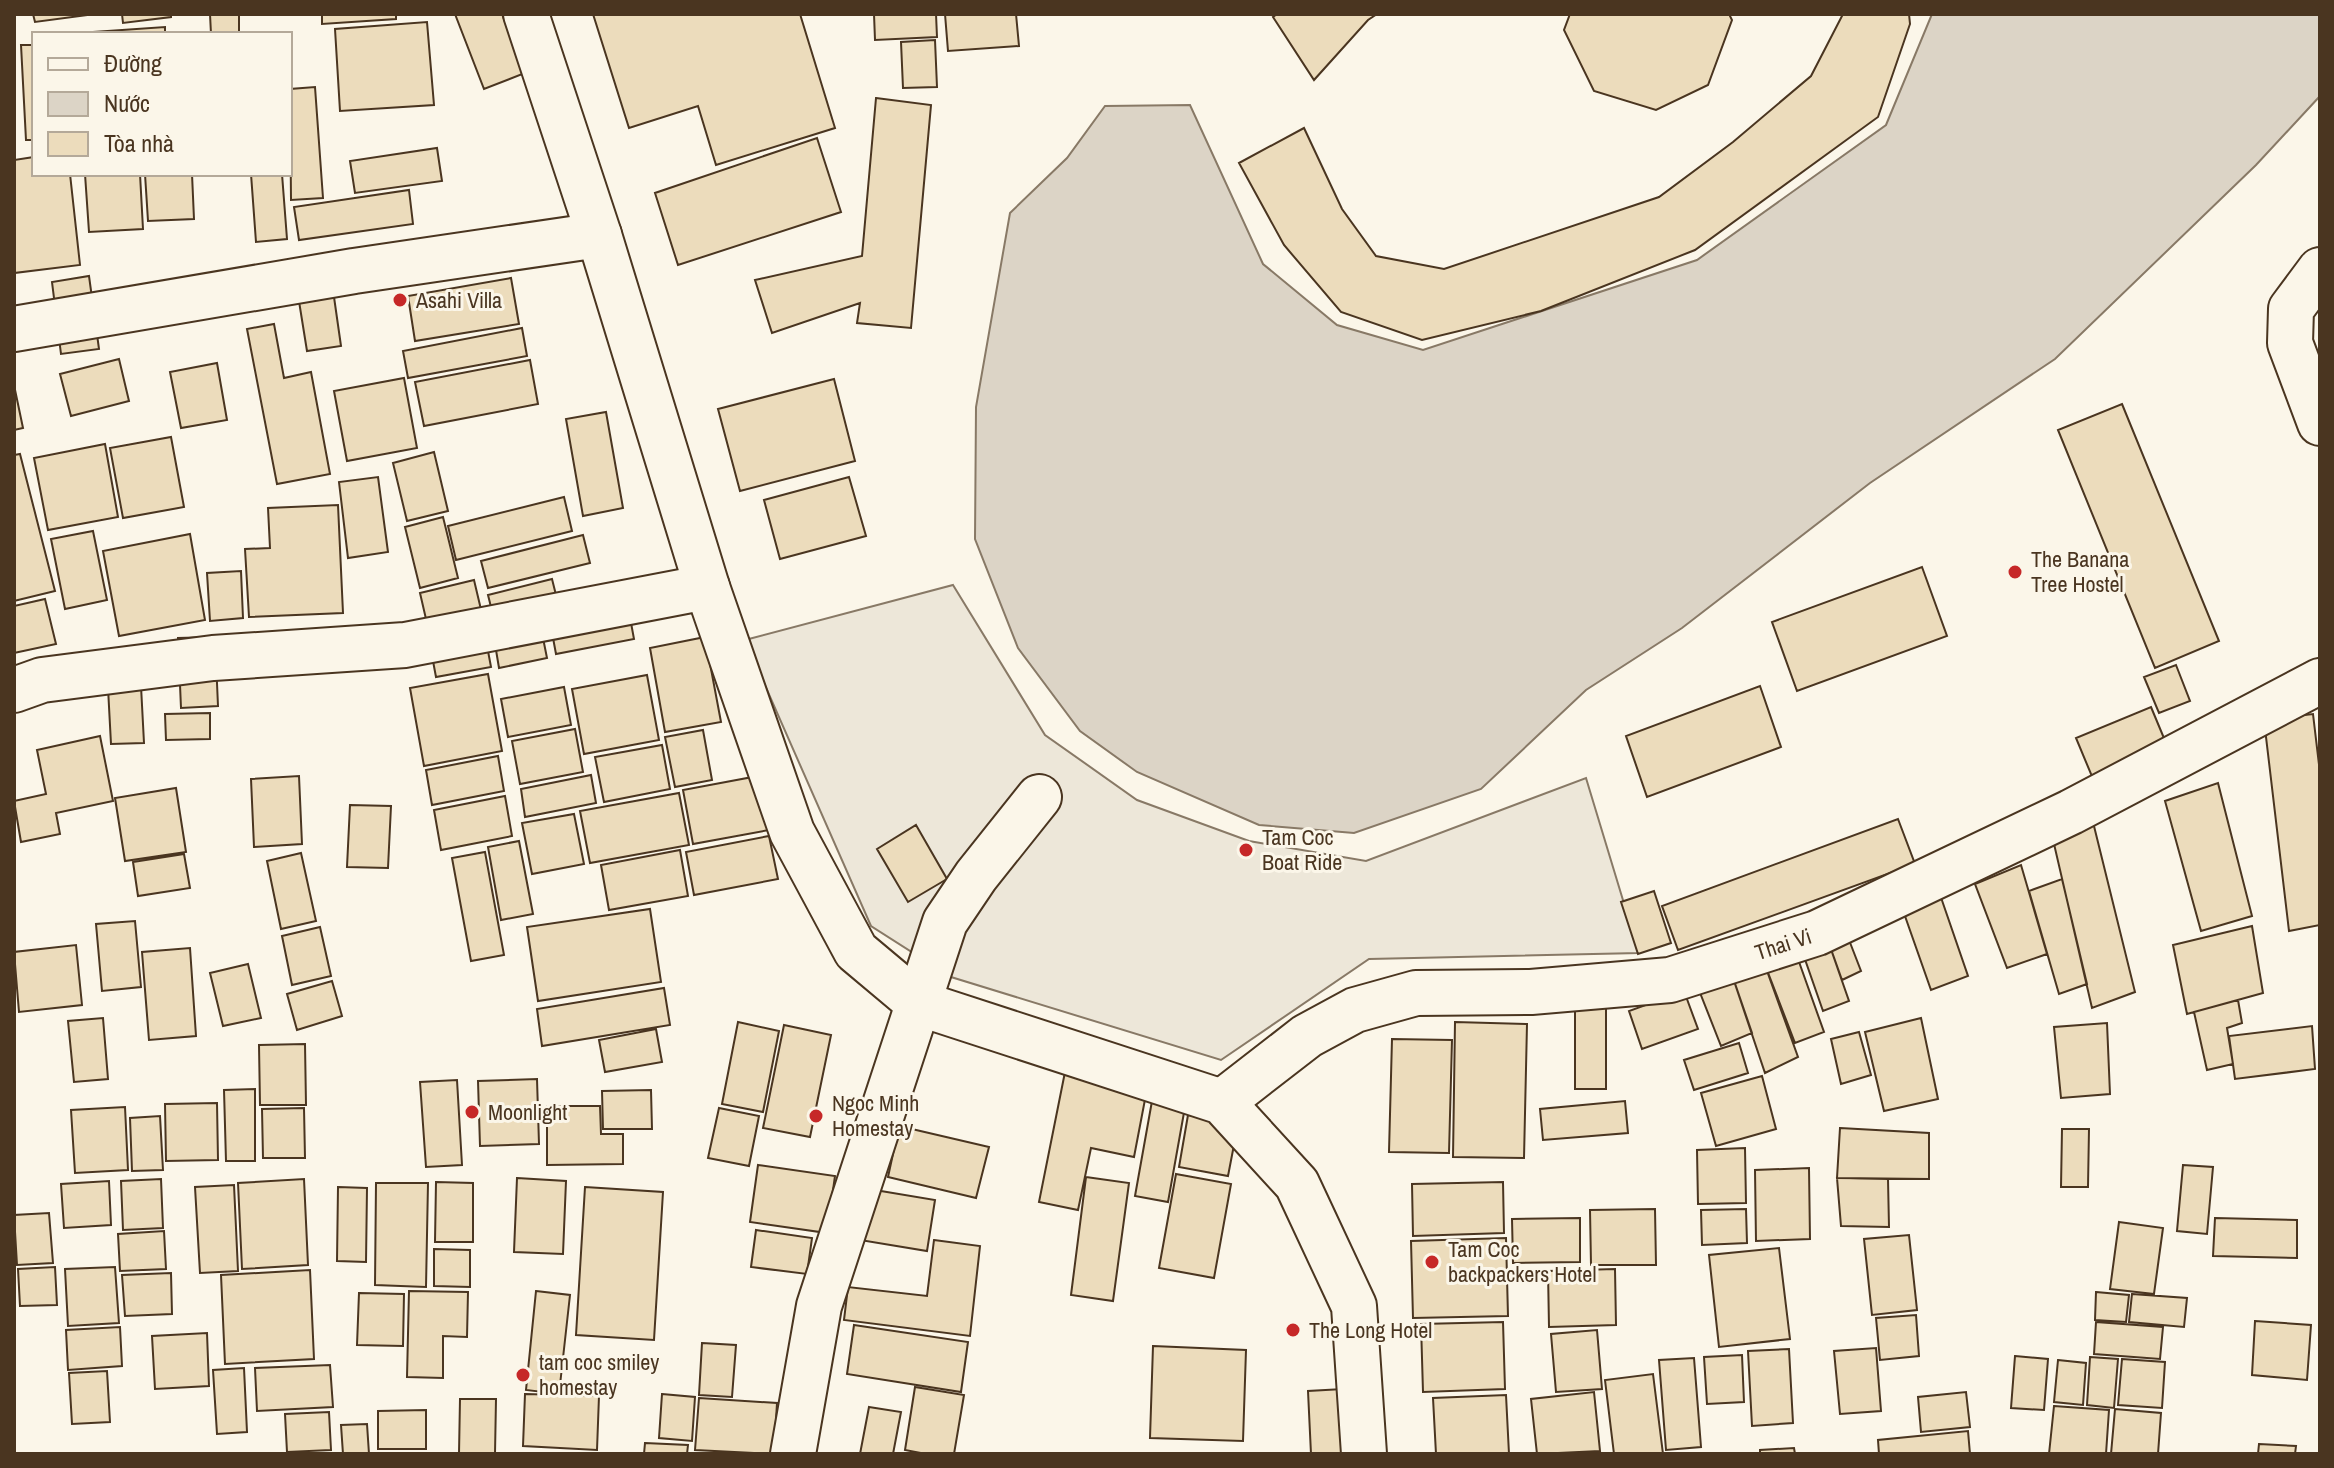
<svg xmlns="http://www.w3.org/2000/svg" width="2334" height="1468" viewBox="0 0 2334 1468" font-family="'Archivo Narrow',sans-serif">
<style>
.parking{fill:#ede7d9;stroke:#887966;stroke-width:2}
.water{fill:#dcd4c6;stroke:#887966;stroke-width:2}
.building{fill:#ecdcbc;stroke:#4a3520;stroke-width:2}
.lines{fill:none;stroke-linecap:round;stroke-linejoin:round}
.minor-casing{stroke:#4a3520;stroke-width:48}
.major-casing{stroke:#4a3520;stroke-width:48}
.minor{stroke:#fbf6e9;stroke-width:44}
.major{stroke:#fbf6e9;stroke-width:44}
.poi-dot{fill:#c62828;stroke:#fbf6e9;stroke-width:3}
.labels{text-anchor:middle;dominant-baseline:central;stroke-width:6;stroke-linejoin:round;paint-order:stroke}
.poi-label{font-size:22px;fill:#4a3520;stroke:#fbf6e9;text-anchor:start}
.street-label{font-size:22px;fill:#4a3520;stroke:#fbf6e9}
</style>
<rect width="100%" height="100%" fill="#fbf6e9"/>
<path class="parking" d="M953,585L1045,735L1137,800L1249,841L1366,861L1586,778L1639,953L1369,959L1221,1060L951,977L871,926L745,640Z"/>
<path class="water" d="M1932,14H2320V96L2256,165L2055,359L1870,483L1682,628L1586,690L1481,789L1354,833L1259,825L1137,772L1080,731L1018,648L975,539L976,407L1010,213L1067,158L1105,106L1190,105L1263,264L1337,325L1423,350L1697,260L1886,125Z"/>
<path class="building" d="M33,14H95L35,22Z
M122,14H171V17L123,23Z
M210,14H239V34H211Z
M322,14H396V19L322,24Z
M455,14H502L525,73L484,89Z
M593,14H800L835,128L716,165L698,106L629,128Z
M874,14H936L937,37L875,40Z
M945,14H1016L1019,46L948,51Z
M1277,14H1377L1368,20L1314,80L1273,17Z
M1570,14H1729L1732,20L1708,85L1656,110L1594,91L1564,30Z
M1843,14H1909L1910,24L1878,117L1695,250L1541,311L1422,340L1341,312L1284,245L1239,163L1304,128L1342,209L1376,256L1444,269L1659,197L1733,142L1811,76Z
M427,22L434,105L340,111L335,29Z
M165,27V34H79V33Z
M935,40L937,87L903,88L901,42Z
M21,45H34V140H26Z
M315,87L323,198L291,200L290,89Z
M876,98L931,105L911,328L857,323L860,303L772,333L755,280L862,256Z
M817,138L841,212L678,265L655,193Z
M437,148L442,181L355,193L350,161Z
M34,157V174H70L80,265L14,273V160Z
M85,174H140L143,229L89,232Z
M145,174H192L194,219L148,221Z
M251,174H282L287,239L256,242Z
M409,190L413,224L299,240L294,207Z
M89,276L99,349L61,354L52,282Z
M511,278L519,324L415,341L408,296Z
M333,290L341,346L307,351L298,295Z
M274,324L284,378L311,372L330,474L277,484L247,329Z
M522,328L527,356L408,378L403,351Z
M119,359L129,401L71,416L60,374Z
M530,360L538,404L424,426L415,382Z
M217,363L227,420L181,428L170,372Z
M404,378L417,448L347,461L334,391Z
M834,379L855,461L740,491L718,409Z
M14,385L23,428L14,430Z
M2122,404L2219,641L2155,668L2058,430Z
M606,412L623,508L583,516L566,419Z
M171,437L184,507L123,518L110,448Z
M105,444L118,517L48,530L34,458Z
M434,452L448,511L407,521L393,463Z
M20,454L55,591L14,601V455Z
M378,477L388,552L348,558L339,482Z
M849,477L866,536L780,559L764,500Z
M564,497L572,531L456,560L448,526Z
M338,505L343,613L249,617L245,549L270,548L268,508Z
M443,517L458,578L420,588L405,527Z
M93,531L107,600L65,609L51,539Z
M190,534L205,620L119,636L103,551Z
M583,535L590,563L488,588L481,561Z
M1922,567L1947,636L1797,691L1772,622Z
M241,571L243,618L210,621L207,573Z
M552,579L559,607L495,623L488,595Z
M474,580L483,618L429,632L420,593Z
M45,599L56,644L14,653V606Z
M629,612L634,639L556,654L551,627Z
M540,623L547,658L499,668L493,632Z
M485,635L491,667L436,677L430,645Z
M215,637L218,706L181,708L178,638Z
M705,637L721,722L665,732L650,648Z
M2176,665L2190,701L2159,713L2144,677Z
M140,667L144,743L111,744L107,669Z
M488,674L502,751L424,766L410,688Z
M647,675L659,740L584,754L572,689Z
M1760,686L1781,747L1647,797L1626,736Z
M564,687L571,725L508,737L501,699Z
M2151,707L2171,755L2096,786L2076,738Z
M210,713V739L166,740L165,714Z
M2313,714L2320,773V925L2289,931L2264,720Z
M575,729L583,772L520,784L512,741Z
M703,730L712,780L675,787L665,737Z
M100,736L113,801L56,813L60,834L21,842L14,801L46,794L37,750Z
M662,745L670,789L604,802L595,757Z
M498,756L504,791L432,805L426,770Z
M591,775L596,803L525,817L521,789Z
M299,776L302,844L254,847L251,779Z
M758,776L769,830L693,844L683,790Z
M2218,783L2252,916L2201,931L2165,801Z
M176,788L186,852L125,861L115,798Z
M679,793L689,845L590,863L580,811Z
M505,796L512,836L441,850L434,810Z
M350,805L391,806L388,868L347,867Z
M574,814L584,864L532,874L522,823Z
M2092,818L2135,992L2092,1008L2051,831Z
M1898,819L1915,864L1678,950L1662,906Z
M916,825L947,879L908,902L877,849Z
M769,836L778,879L694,895L686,852Z
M519,841L533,914L501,920L488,847Z
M680,850L688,896L609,910L601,865Z
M485,852L504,955L471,961L452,858Z
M301,853L316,921L281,929L267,861Z
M184,854L190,888L138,896L133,862Z
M2021,865L2047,954L2007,968L1975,884Z
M2062,879L2087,984L2059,994L2029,891Z
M1936,883L1968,976L1931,990L1899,899Z
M1654,891L1671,943L1638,954L1621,902Z
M650,909L661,982L538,1001L527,927Z
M135,921L141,987L102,991L96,924Z
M2252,926L2263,993L2187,1014L2173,945Z
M320,927L331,976L292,985L282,936Z
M1844,927L1861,971L1842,980L1826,935Z
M1826,935L1849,1001L1823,1011L1800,945Z
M76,945L82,1005L19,1012L14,952Z
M1793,945L1824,1032L1795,1043L1762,957Z
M190,948L196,1036L149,1040L142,952Z
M1762,957L1798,1057L1765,1073L1729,966Z
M248,964L261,1018L223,1026L210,973Z
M1729,966L1752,1033L1721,1046L1695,980Z
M332,981L342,1016L297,1030L287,994Z
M664,988L670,1025L542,1046L537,1009Z
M1684,991L1698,1029L1642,1049L1629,1011Z
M2238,1000L2242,1023L2227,1028L2233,1064L2207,1070L2194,1012Z
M1575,1007L1606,1008V1089H1575Z
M103,1018L108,1079L74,1082L68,1021Z
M1921,1018L1938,1099L1884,1111L1865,1032Z
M738,1022L779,1031L763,1112L722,1104Z
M1455,1022L1527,1024L1524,1158L1453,1157Z
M2107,1023L2110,1094L2061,1098L2054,1027Z
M784,1025L831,1035L810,1137L763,1128Z
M2312,1026L2315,1069L2235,1079L2229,1036Z
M656,1029L662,1062L605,1072L599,1040Z
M1859,1032L1871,1075L1841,1084L1831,1039Z
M1392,1039L1452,1040L1449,1153L1389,1152Z
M1739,1043L1748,1073L1694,1090L1684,1060Z
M305,1044L306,1105H260L259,1045Z
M1065,1072L1147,1089L1134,1157L1091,1148L1078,1210L1039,1202Z
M1762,1076L1776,1129L1716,1146L1701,1093Z
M537,1079L539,1144L480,1146L478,1081Z
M457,1080L462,1165L426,1167L420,1082Z
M255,1089V1161H226L224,1090Z
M651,1090L652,1129H603L602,1091Z
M1152,1101L1185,1107L1168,1202L1135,1196Z
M1625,1101L1628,1133L1543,1140L1540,1109Z
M217,1103L218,1160L166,1161L165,1104Z
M547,1106H600L601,1134H623V1164L547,1165Z
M125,1107L128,1170L75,1173L71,1110Z
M304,1108L305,1158H263L262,1109Z
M719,1108L759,1116L749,1166L708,1158Z
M1188,1115L1238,1124L1228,1176L1179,1167Z
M160,1116L163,1170L132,1171L130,1118Z
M899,1126L989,1147L976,1198L888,1177Z
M1840,1128L1929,1133V1179L1837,1178Z
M2062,1129H2089L2088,1187H2061Z
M1745,1148L1746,1203L1698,1204L1697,1150Z
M758,1165L835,1176L827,1233L750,1222Z
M2183,1165L2213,1167L2207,1234L2177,1231Z
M1809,1168L1810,1239L1756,1241L1755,1170Z
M1176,1174L1231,1184L1214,1278L1159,1268Z
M1086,1177L1129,1183L1113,1301L1071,1295Z
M517,1178L566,1181L563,1254L514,1252Z
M1837,1178L1888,1179L1889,1227L1841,1226Z
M161,1179L163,1228L123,1230L121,1181Z
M304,1179L308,1265L242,1269L238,1183Z
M109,1181L111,1225L64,1228L61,1184Z
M436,1182L473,1183V1242H435Z
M1503,1182L1504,1233L1413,1236L1412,1184Z
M376,1183H428L426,1287L375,1285Z
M234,1185L238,1271L200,1273L195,1187Z
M338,1187L367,1188L366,1262L337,1261Z
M585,1187L663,1192L654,1340L576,1335Z
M869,1189L935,1200L927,1251L860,1240Z
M1655,1209L1656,1265H1591L1590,1210Z
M1746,1209L1747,1243L1702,1245L1701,1210Z
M49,1213L53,1263L17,1265L14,1215Z
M1580,1218V1262L1513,1263L1512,1219Z
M2215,1218L2297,1220V1258L2213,1256Z
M2119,1222L2163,1228L2154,1294L2110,1289Z
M756,1230L812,1238L807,1274L751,1267Z
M164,1231L166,1269L120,1271L118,1234Z
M1909,1235L1917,1310L1872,1315L1864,1239Z
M1506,1238L1508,1316L1413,1318L1411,1241Z
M934,1240L980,1246L970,1336L844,1320L848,1287L927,1296Z
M1779,1248L1790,1339L1719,1347L1709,1255Z
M434,1249L470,1250V1287L434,1286Z
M55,1267L57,1305L20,1306L18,1269Z
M115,1267L119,1323L68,1326L65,1269Z
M1615,1269L1616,1325L1549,1327L1548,1271Z
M310,1270L314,1359L225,1364L221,1275Z
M171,1273L172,1314L125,1316L122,1275Z
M409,1291L468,1292L467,1337L443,1336V1378L407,1377Z
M536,1291L570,1295L559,1394L526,1390Z
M2096,1292L2129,1295L2126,1322L2095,1320Z
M359,1293L404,1294L403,1346L357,1345Z
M2132,1294L2187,1298L2184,1327L2129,1322Z
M1916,1315L1919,1356L1880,1360L1876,1318Z
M2255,1321L2311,1325L2307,1380L2252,1375Z
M1503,1322L1505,1389L1423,1392L1421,1324Z
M2096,1322L2163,1327L2160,1359L2094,1354Z
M854,1325L968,1342L961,1392L847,1374Z
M120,1327L122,1366L68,1370L66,1330Z
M1597,1330L1602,1389L1556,1392L1551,1334Z
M207,1333L209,1386L155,1389L152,1336Z
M702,1343L736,1345L732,1397L699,1395Z
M1153,1346L1246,1350L1243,1441L1150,1438Z
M1876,1348L1881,1411L1840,1414L1834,1351Z
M1789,1349L1793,1423L1752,1426L1748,1351Z
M1742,1355L1744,1402L1707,1404L1704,1357Z
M2015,1356L2048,1359L2044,1410L2011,1408Z
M2090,1357L2118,1359L2114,1408L2087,1405Z
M1694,1358L1701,1447L1666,1450L1659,1360Z
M2122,1359L2165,1362L2162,1408L2118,1405Z
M2058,1360L2086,1363L2083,1405L2054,1402Z
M330,1365L333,1407L257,1411L255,1368Z
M244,1368L247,1432L217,1434L213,1370Z
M107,1371L110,1422L72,1424L69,1373Z
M1653,1374L1663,1454H1614L1605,1380Z
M915,1387L964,1395L954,1454H926L905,1450Z
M1343,1389L1345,1454H1311L1308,1391Z
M1594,1392L1600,1451L1537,1454L1531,1399Z
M1966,1392L1970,1427L1921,1432L1918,1397Z
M525,1394L599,1396L597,1450L523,1446Z
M662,1394L695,1397L692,1441L659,1438Z
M1506,1395L1509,1454H1436L1433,1398Z
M699,1398L777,1403L774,1454L695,1450Z
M460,1399H496L495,1454H459Z
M2054,1406L2109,1410L2106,1454H2049Z
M869,1407L901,1412L893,1454H860Z
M2115,1409L2161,1413L2158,1454H2111Z
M426,1410V1449H378V1411Z
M329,1412L331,1450L287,1452L285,1414Z
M367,1424L369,1454H343L341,1425Z
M1968,1431L1970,1454H1879L1878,1440Z
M645,1443L688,1445L687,1454H644Z
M2259,1444L2296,1446L2295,1454H2258Z
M1794,1448L1795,1454H1760V1450Z"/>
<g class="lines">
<defs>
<path id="minor" d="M2320,270L2291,309L2290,343L2320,423
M14,329L354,271L599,235
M14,690L42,680L213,658L405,645L707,587
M1222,1102L1307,1036L1355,1010L1416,993L1531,992L1670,980L1817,933L2071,812L2320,681
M793,1454L819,1306L945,922L976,876L1039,797"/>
<path id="major" d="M526,14L599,235L707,587L792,832L856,951L918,1003L1222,1102L1297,1184L1354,1306L1364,1454"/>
</defs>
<use href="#minor" class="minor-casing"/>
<use href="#major" class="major-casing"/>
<use href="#minor" class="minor"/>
<use href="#major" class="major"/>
</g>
<g class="poi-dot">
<circle cx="400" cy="300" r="8"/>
<circle cx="2015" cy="572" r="8"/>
<circle cx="1246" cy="850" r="8"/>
<circle cx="472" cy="1112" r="8"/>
<circle cx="816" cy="1116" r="8"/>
<circle cx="1432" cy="1262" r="8"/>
<circle cx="1293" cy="1330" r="8"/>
<circle cx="523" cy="1375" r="8"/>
</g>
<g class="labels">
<g class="poi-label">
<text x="416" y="300">Asahi Villa</text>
<text x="2031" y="559">The Banana<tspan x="2031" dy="25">Tree Hostel</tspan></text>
<text x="1262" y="837">Tam Coc<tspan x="1262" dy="25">Boat Ride</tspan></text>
<text x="832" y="1103">Ngoc Minh<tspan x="832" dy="25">Homestay</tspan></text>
<text x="488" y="1112">Moonlight</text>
<text x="1448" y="1249">Tam Coc<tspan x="1448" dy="25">backpackers Hotel</tspan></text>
<text x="1309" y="1330">The Long Hotel</text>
<text x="539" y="1362">tam coc smiley<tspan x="539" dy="25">homestay</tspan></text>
</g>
<g class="street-label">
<text transform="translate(1783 944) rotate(-18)">Thai Vi</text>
</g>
</g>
<rect width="2334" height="1468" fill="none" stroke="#4a3520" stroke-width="32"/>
<rect x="32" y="32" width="260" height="144" fill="#fbf6e9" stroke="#b4a999" stroke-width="2"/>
<rect x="48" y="58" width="40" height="12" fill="#fbf6e9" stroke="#b4a999" stroke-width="2"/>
<text x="104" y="72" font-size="24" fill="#4a3520">Đường</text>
<rect x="48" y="92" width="40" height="24" fill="#dcd4c6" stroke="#b4a999" stroke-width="2"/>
<text x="104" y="112" font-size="24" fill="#4a3520">Nước</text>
<rect x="48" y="132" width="40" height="24" fill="#ecdcbc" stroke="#b4a999" stroke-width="2"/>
<text x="104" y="152" font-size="24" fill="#4a3520">Tòa nhà</text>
</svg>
